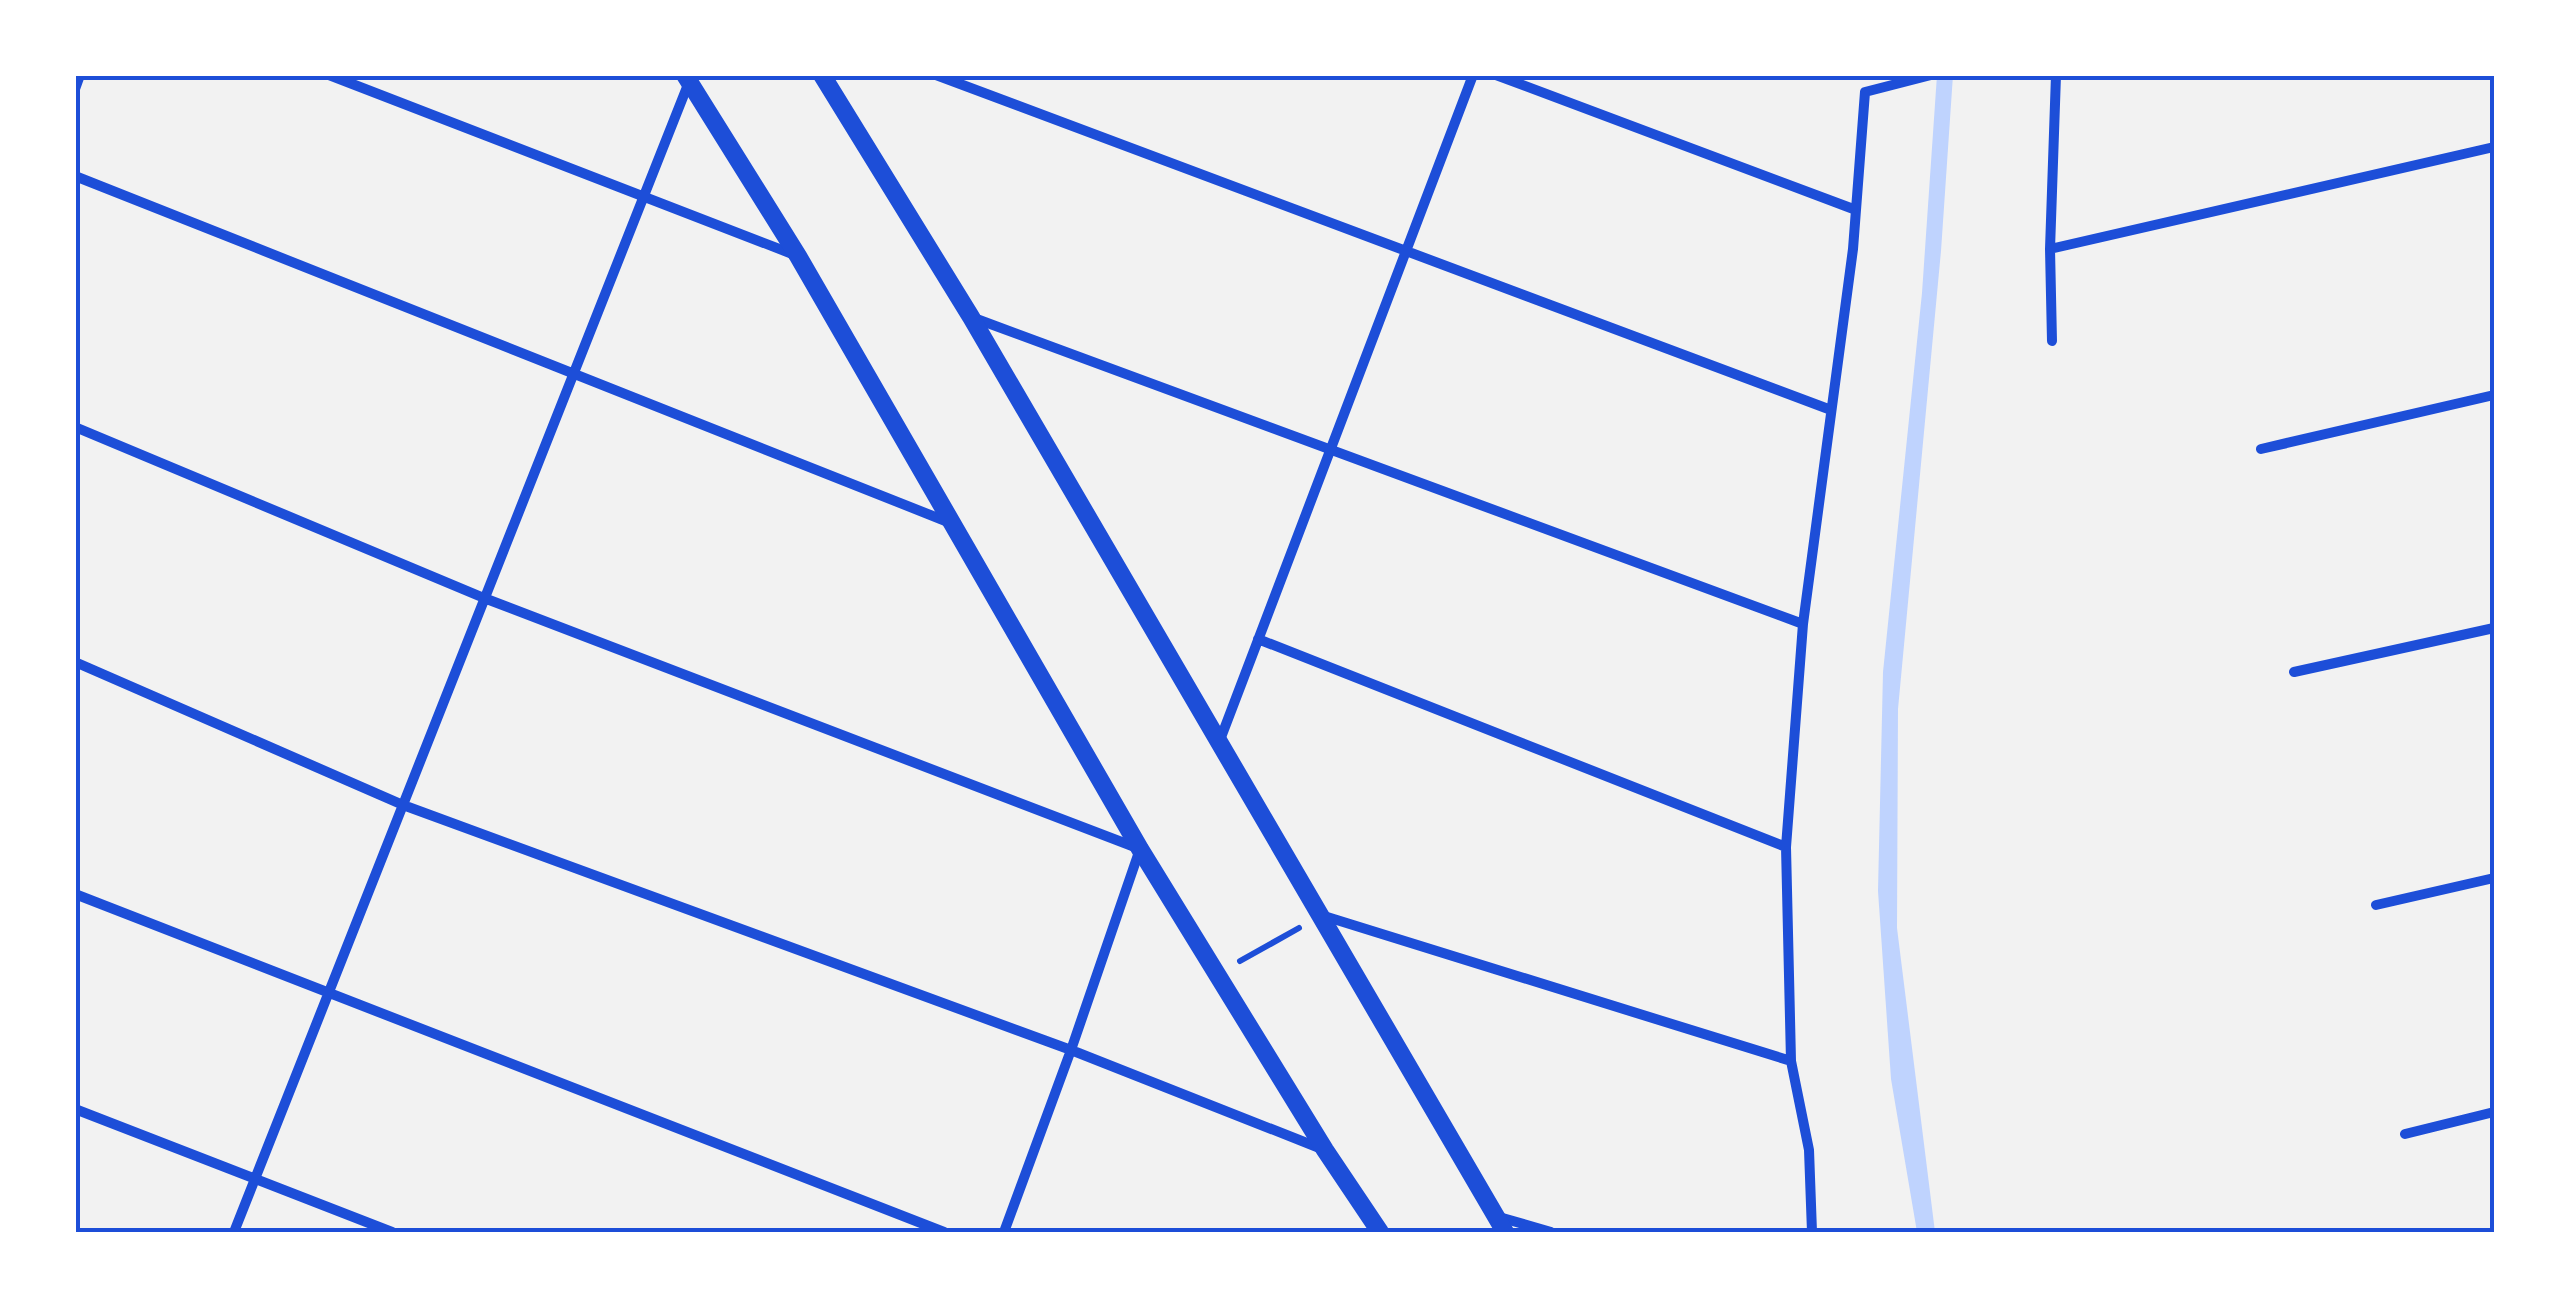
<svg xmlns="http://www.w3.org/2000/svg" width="2569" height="1307" viewBox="0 0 2569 1307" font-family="'Exo 2',sans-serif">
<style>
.water{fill:#bfd3fe}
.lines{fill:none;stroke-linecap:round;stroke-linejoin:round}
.path{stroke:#1d4ed8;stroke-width:6}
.minor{stroke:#1d4ed8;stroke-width:10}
.tertiary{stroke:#1d4ed8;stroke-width:18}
.neatline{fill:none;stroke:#1d4ed8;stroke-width:4}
</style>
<rect width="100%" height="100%" fill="#f2f2f2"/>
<path class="water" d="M1937,75H1953L1941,251L1898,709L1897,928L1935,1232H1917L1891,1079L1878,891L1883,672L1922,293Z"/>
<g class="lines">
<path class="path" d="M1240,961L1299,928"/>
<path class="minor" d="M329,75L795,255
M936,75L1831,410
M1496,75L1856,210
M75,89L80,75
M75,176L948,522
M2050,249L2494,147
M974,318L1803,624
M2052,341L2050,249L2056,75
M75,427L484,598L1140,849L1071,1050L1004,1232
M2261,449L2494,395
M1258,639L1786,847
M75,662L403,805L1071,1050L1322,1149
M2294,672L2494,628
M1220,740L1473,75
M75,894L944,1232
M2376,905L2494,878
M1324,916L1791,1061
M75,1109L392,1232
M2405,1134L2494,1112
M1499,1217L1551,1232
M234,1232L689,82
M1812,1232L1809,1150L1791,1061L1786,847L1803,624L1853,249L1865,92L1931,75"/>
<path class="tertiary" d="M685,75L798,256L1140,849L1325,1150L1380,1232
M822,75L971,317L1505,1232"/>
</g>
<rect width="2569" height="1307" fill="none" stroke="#ffffff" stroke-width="155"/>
<rect x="78" y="78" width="2414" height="1152" class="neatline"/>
</svg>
